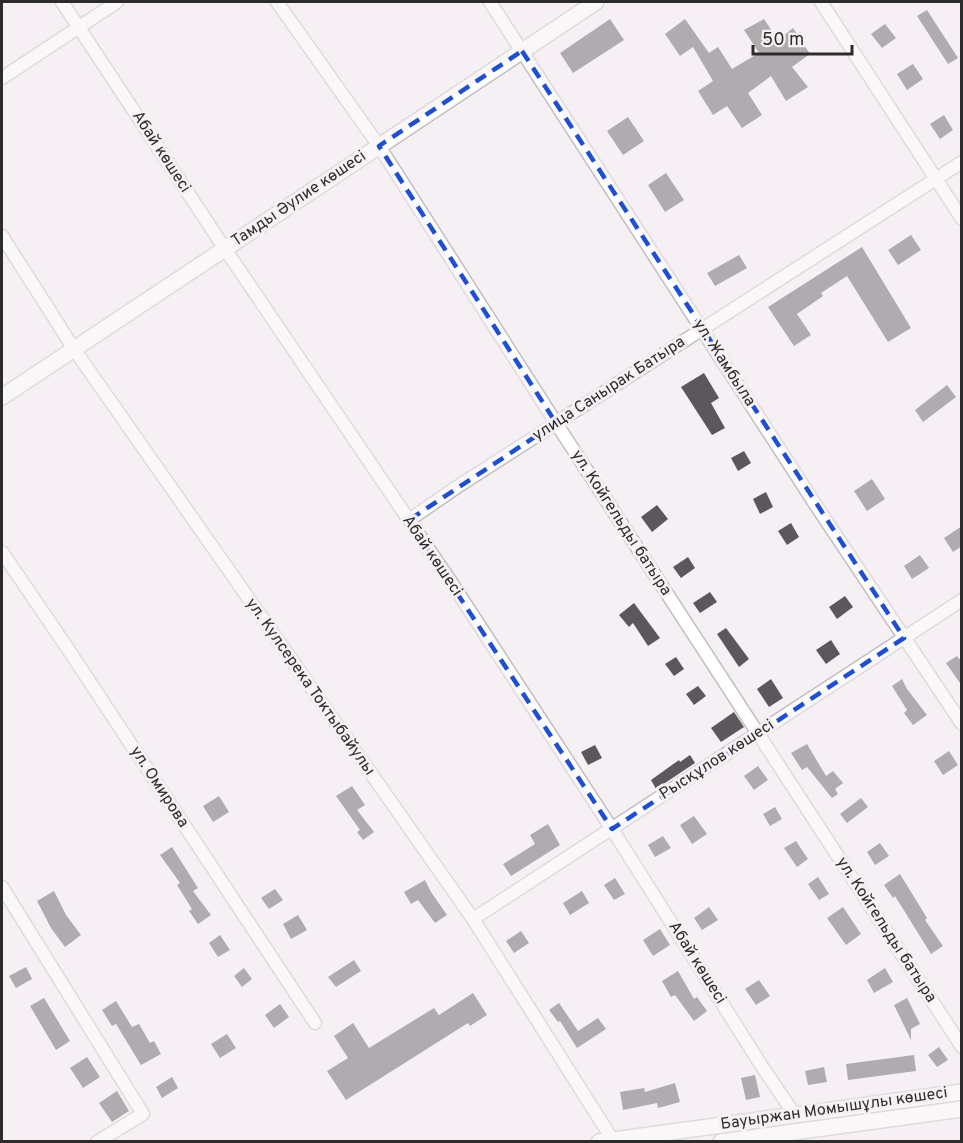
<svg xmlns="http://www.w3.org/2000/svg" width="963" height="1143" viewBox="0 0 963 1143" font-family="Overpass,sans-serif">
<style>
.building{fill:#5b575b}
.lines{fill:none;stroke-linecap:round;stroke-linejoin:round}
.minor-casing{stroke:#c1bdc1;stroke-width:15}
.tertiary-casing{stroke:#c1bdc1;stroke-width:18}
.minor{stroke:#fff;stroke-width:12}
.tertiary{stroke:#fff;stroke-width:15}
.marked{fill:none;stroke:#1d4ed8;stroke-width:4.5;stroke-dasharray:12 8;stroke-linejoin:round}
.labels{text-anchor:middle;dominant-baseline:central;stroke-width:6;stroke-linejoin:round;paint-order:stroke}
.street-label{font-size:16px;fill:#2c2b2c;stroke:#f5f0f4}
</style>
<rect width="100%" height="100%" fill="#f5f0f4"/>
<path class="building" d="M927,10L958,58L948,64L917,16Z
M610,19L624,40L573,73L560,53Z
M685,19L709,53L718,47L732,69L759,53L744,30L764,19L778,40L793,28L810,54L792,67L808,87L786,101L771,76L748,93L762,115L742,128L727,106L713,115L698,91L713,81L693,47L680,56L665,34Z
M885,24L896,38L882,48L871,34Z
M913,64L923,79L907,90L897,74Z
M944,115L953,130L940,139L930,124Z
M628,117L644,141L623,155L607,131Z
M666,173L684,200L665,212L648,185Z
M911,235L921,250L898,265L888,250Z
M862,247L911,328L888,342L847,276L821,293L823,296L797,314L811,335L794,346L768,307Z
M739,255L747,268L715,286L707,273Z
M704,373L719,398L711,403L725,428L712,435L681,387Z
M947,385L956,397L923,422L915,410Z
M744,451L751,463L738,471L731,458Z
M872,479L885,499L867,511L854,491Z
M766,492L773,507L760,514L753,499Z
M657,505L668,519L652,532L641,517Z
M791,523L799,537L787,545L778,531Z
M962,526V546L953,552L944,538Z
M920,555L929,568L912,579L904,566Z
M688,557L695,568L681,578L673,567Z
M710,592L717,602L700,613L693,603Z
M845,596L853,607L837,619L829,607Z
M634,603L660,638L648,646L633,623L629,627L619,615Z
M726,628L749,659L739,667L717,634Z
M831,640L840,654L826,664L816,650Z
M957,656L962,662V686L946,663Z
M676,657L684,669L674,676L665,664Z
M771,679L783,698L769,707L757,689Z
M902,679L907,689L927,715L913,725L904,713L907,710L892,686Z
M698,686L706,696L694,705L686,694Z
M734,712L744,727L721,742L711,728Z
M807,744L826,776L833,771L843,783L835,789L838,794L832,798L807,767L802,770L791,753Z
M595,745L602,758L588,765L581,752Z
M949,751L958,765L943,775L934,761Z
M690,755L695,763L656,789L651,780L679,760L680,762Z
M758,766L768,780L754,790L744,776Z
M352,786L365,805L357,810L374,832L363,840L357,832L360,830L336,796Z
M219,796L229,812L213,822L203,806Z
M861,798L868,807L847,823L840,814Z
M775,807L782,819L770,826L763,814Z
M694,816L707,834L692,844L680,825Z
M548,824L560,845L511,876L503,864L535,844L530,835Z
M663,836L671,848L655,857L648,845Z
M796,841L808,859L797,867L784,848Z
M880,843L889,856L875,865L867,852Z
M172,847L198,888L193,891L211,915L198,924L189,911L192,909L177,885L180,883L160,855Z
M900,874L927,918L925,920L943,946L931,954L895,896L893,898L884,885Z
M818,877L829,894L819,900L808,884Z
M615,878L625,894L614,900L604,885Z
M425,880L431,892L447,915L435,923L418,900L411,904L404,892Z
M275,889L283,900L269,909L261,898Z
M54,891L66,915L81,935L65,947L51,928L37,901Z
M582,891L589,903L570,915L563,903Z
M709,907L718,920L702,930L694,918Z
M843,907L861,934L846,945L827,918Z
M298,915L307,930L291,939L283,924Z
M660,929L670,945L653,956L643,940Z
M521,931L529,943L514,953L506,941Z
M220,935L230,950L218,957L209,943Z
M354,960L361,971L336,987L328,977Z
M26,967L32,979L16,988L9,976Z
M244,968L252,979L242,987L234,976Z
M885,968L893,982L874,993L867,980Z
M678,971L694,999L697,997L707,1011L694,1021L675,995L671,997L662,981Z
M759,980L770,996L756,1005L745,989Z
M473,993L487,1015L470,1026L468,1023L346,1100L327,1071L348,1058L334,1036L353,1023L369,1048L434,1008L439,1015Z
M44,998L70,1041L56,1050L30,1006Z
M907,998L920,1024L911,1029V1040L894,1005Z
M116,1001L132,1027L139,1024L150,1043L154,1041L161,1054L141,1065L116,1024L112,1026L102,1010Z
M559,1003L578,1031L598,1018L606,1029L577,1048L560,1021L558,1022L549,1010Z
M280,1004L289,1017L274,1028L265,1015Z
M227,1034L236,1048L220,1058L211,1044Z
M939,1047L948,1060L937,1067L928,1055Z
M914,1055L916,1071L848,1080L846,1064Z
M87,1057L100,1077L83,1088L70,1068Z
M824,1067L827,1082L808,1085L805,1071Z
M755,1075L760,1097L746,1100L741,1078Z
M172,1077L178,1088L162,1098L156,1087Z
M675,1083L680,1102L658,1108L657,1103L623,1110L620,1092L644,1088L645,1092Z
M117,1091L129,1111L112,1122L99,1103Z"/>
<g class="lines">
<defs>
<path id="minor" d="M62,2L225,249L451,582L612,829L761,1065L795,1115
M277,2L379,146L556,423L962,1047
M490,2L817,507L962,724
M821,2L962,219
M2,78L117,2
M2,236L74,349L473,919L614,1142
M409,520L457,487L962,162
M2,552L68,649L315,1023
M2,887L143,1114L97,1142
M473,919L962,600"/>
<path id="tertiary" d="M2,397L596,2
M599,1142L962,1092
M721,1142L962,1109"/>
</defs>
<use href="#minor" class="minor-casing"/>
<use href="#tertiary" class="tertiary-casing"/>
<use href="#minor" class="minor"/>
<use href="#tertiary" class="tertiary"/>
</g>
<path d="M0 0H963V1143H0ZM522,51L904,638L612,829L409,520L556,423L379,146Z" fill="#f5f0f4" fill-opacity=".55" fill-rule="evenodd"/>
<path class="marked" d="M522,51L904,638L612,829L409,520L556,423L379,146Z"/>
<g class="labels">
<g class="street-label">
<text transform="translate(161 152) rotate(57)">Абай көшесі</text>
<text transform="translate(299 199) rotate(-34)">Тамды Әулие көшесі</text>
<text transform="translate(724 363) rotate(57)">ул. Жамбыла</text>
<text transform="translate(609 389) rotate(-33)">улица Санырак Батыра</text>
<text transform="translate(621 523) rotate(57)">ул. Койгельды батыра</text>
<text transform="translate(432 556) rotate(56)">Абай көшесі</text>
<text transform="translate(310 687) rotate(55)">ул. Кулсерека Токтыбайулы</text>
<text transform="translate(717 760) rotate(-33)">Рысқұлов көшесі</text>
<text transform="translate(159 787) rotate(57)">ул. Омирова</text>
<text transform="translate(886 930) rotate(57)">ул. Койгельды батыра</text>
<text transform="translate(697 963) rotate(58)">Абай көшесі</text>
<text transform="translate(834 1109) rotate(-8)">Бауыржан Момышұлы көшесі</text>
</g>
</g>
<rect width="963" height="1143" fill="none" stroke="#2c2b2c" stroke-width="6"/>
<path d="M753 45v9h99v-9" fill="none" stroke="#2c2b2c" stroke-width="3"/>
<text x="762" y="45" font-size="18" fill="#2c2b2c" stroke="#f5f0f4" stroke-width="4.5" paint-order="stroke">50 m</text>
</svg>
